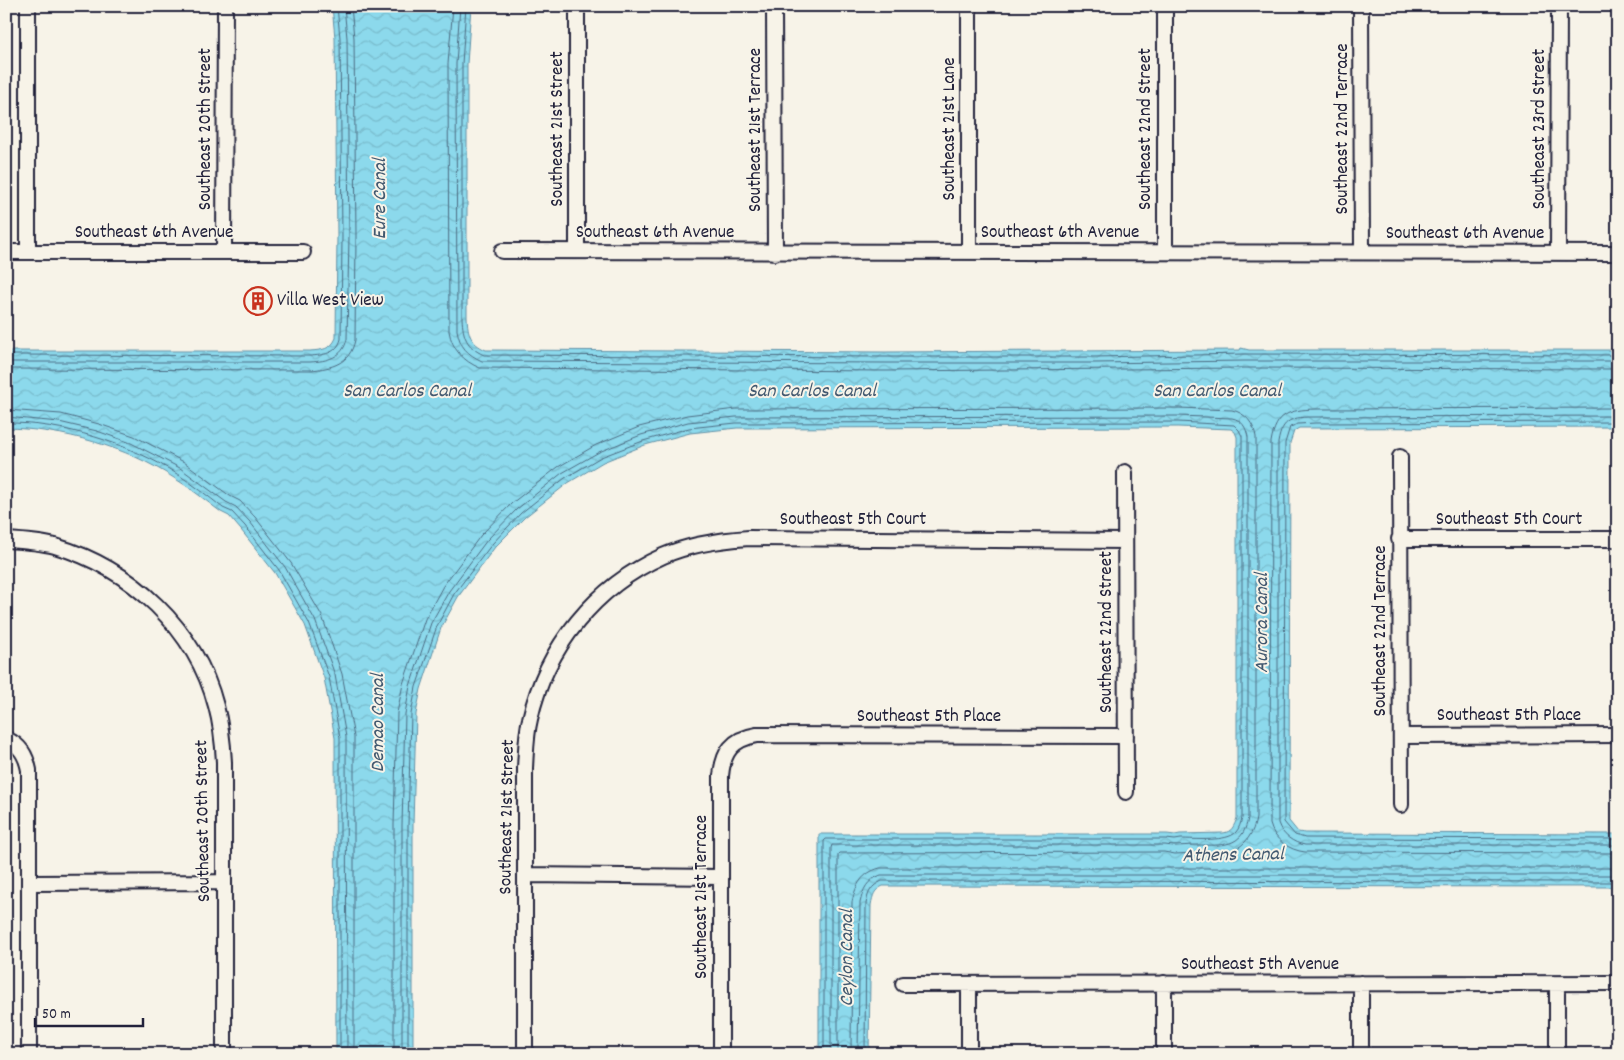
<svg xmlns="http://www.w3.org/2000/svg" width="1624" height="1060" viewBox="0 0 1624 1060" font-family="Dekko,sans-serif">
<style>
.water{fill:url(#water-waves);stroke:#6290a5}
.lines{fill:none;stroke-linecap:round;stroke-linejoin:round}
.shore{stroke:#4c6b82;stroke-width:1}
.minor-casing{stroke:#22223b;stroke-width:18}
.minor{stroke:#f7f3e8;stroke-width:14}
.labels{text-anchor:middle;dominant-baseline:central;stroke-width:4;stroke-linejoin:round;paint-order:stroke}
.street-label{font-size:19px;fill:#22223b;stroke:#f7f3e8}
.poi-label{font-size:19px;fill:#22223b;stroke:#f7f3e8;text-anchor:start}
.water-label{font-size:20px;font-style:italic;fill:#425970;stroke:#f7f3e8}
</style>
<defs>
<pattern id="water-waves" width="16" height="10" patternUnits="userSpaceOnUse" patternTransform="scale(1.25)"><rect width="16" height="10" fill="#8cd9ec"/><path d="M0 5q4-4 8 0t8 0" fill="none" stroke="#78bacb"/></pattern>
</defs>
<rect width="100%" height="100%" fill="#f7f3e8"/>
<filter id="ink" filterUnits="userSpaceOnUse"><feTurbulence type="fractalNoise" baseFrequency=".02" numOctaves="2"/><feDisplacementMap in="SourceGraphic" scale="10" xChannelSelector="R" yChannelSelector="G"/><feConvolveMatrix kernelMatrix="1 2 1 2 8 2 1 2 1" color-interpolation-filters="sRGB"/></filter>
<g filter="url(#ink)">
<path class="water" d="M332,6H471L467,64V317C468,334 470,343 486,350L885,352L1240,350L1241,348L1249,350H1618V427L1315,428H1299L1294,431L1290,443L1289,821L1298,832L1305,833L1618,834V887L883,886C874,890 873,895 871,905L869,1054H819V834H1167L1175,835L1180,834L1223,833C1232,832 1234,826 1237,818V437L1235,432L1231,429L1178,427L737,428L690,433L645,445L603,462L568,483L525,517L495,547L458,597L441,628L421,689L416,714L413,825V1054H336L335,738L324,678L305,625L275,573L241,530L229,516L221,512C206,501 191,488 174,478C127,447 63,429 6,428V351H310C321,350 331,350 336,338L337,236L335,38Z"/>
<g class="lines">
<path class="shore" d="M453,6L448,64L449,331C452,349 463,361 480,368L885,371L1244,368L1618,369
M460,6L456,64L457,330C460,347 467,354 482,361L885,363H1094L1244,361H1618
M466,6L462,64V318C463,336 466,347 484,355L885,357H1094L1244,354L1618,355
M6,355L310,356C323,355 337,354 341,339L342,236L340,38L337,6
M6,362H310C327,361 343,358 347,339L349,236L347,38L344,6
M6,369L311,370C332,368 350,364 355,340L356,236L354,38L351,6
M1618,408L1315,409C1289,410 1276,413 1271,442L1270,824C1274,840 1289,850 1305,852L1618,853
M6,410L61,414L99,424L134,436L184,462L230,496L240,501L255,517L291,563L322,616L342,674L354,737V1054
M1618,416L1315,417C1293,417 1282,418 1278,443V823C1282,835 1293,843 1305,845H1618
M6,417L59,422L97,431L131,443L180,468L226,502L236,507L250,522L285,567L315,620L335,675L346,737L347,1054
M1618,422L1315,423L1298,424L1290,427L1285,443L1284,822L1295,835L1305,838L1618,839
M6,423C61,422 131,444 177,474C193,484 208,496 223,508L232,512L245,526L279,570L309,623L329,677L340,738V1054
M394,1054V825L397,713L403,684L425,619L443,586L481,535L512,503L558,467L596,445L639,427L687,415L736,409L1178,408L1232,410C1246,413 1254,424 1256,437V818C1254,832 1246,846 1231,851L1175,854L1164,852L840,853L838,855V1054
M402,1054V825L405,714L410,686L431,623L449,591L487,540L517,509L562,473L599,452L641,435L688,422L736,417L1178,416L1232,418C1242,420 1246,427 1248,437V818C1243,849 1221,845 1197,845C1186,845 1176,847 1165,845H832L831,848V1054
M408,1054V825L411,714L416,687L437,626L454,594L492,544L521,513L565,478L601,457L643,441L689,428L736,423L1178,422L1234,425L1239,430L1242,436V818C1241,822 1239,829 1236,832C1228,842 1194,839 1181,839L1175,840L1166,839H826L824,841V1054
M851,1054L852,902C856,884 862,873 880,868H1618
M858,1054L860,903C863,889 867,880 881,875H1618
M865,1054L866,904C868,892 871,886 882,881L1618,882"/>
<defs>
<path id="minor" d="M28,6V252
M774,6L775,253
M969,6V252
M1165,6V252
M1361,6L1362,252
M502,251L1618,253
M577,251V6
M6,252H303
M224,252L225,6
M1558,253L1559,6
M1400,457L1401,805
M1125,472L1126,792
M1399,539H1618
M6,540C23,541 39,542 55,546C131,568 196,629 216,706C221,724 223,743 224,762V1054
M1401,736L1618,735
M6,739C20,745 26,755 29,770V1054
M525,875L721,877
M29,883L224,882
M1164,983V1054
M1361,983V1054
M903,984L1618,983
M1557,984V1054
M525,1054V768C526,752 526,735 530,719C546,647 596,586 663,556C690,544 720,540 749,538L1125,541
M721,1054V776C723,752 732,739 757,735L1126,736
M969,1054V984"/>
</defs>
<use href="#minor" class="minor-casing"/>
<use href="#minor" class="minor"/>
</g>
</g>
<defs>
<symbol id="building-ring" viewBox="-11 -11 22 22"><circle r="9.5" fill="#f7f3e8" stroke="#c8321e" stroke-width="1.5"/><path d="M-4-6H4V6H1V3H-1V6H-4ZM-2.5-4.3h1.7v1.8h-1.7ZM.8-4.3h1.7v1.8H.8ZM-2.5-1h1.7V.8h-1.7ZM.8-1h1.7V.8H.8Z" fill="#c8321e"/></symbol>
</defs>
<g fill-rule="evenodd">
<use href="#building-ring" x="242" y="285" width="32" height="32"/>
</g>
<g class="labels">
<g class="street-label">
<text transform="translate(206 129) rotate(-90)">Southeast 20th Street</text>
<text transform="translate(558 129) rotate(-90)">Southeast 21st Street</text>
<text transform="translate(950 129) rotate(-90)">Southeast 21st Lane</text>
<text transform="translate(1146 129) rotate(-90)">Southeast 22nd Street</text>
<text transform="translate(1343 129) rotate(-90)">Southeast 22nd Terrace</text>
<text transform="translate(1540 129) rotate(-90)">Southeast 23rd Street</text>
<text transform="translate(756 130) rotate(-90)">Southeast 21st Terrace</text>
<text x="154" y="233">Southeast 6th Avenue</text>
<text x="655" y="233">Southeast 6th Avenue</text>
<text x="1060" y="233">Southeast 6th Avenue</text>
<text x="1465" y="234">Southeast 6th Avenue</text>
<text x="853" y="520">Southeast 5th Court</text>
<text x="1509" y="520">Southeast 5th Court</text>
<text transform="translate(1381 631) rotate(-90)">Southeast 22nd Terrace</text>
<text transform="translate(1107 632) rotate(-90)">Southeast 22nd Street</text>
<text x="1509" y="716">Southeast 5th Place</text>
<text x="929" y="717">Southeast 5th Place</text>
<text transform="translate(508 817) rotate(-89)">Southeast 21st Street</text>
<text transform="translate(204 821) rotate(-91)">Southeast 20th Street</text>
<text transform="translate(702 897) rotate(-90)">Southeast 21st Terrace</text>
<text x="1260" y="965">Southeast 5th Avenue</text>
</g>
<g class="poi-label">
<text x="277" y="301">Villa West View</text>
</g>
<g class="water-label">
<text transform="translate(381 199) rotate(-90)">Eure Canal</text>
<text x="407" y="392">San Carlos Canal</text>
<text x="812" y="392">San Carlos Canal</text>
<text x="1217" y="392">San Carlos Canal</text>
<text transform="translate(1263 623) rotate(-90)">Aurora Canal</text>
<text transform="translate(379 723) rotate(-90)">Demao Canal</text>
<text transform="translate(1233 856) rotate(-1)">Athens Canal</text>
<text transform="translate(848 958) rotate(-90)">Ceylon Canal</text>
</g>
</g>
<rect width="1624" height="1060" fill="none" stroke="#f7f3e8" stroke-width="25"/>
<rect x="12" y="12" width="1599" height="1035" fill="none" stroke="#22223b" stroke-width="2" filter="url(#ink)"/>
<path d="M35 1018v8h108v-8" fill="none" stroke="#22223b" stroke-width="2.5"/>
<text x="42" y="1018" font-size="15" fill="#22223b" stroke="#f7f3e8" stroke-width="4" paint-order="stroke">50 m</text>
</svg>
